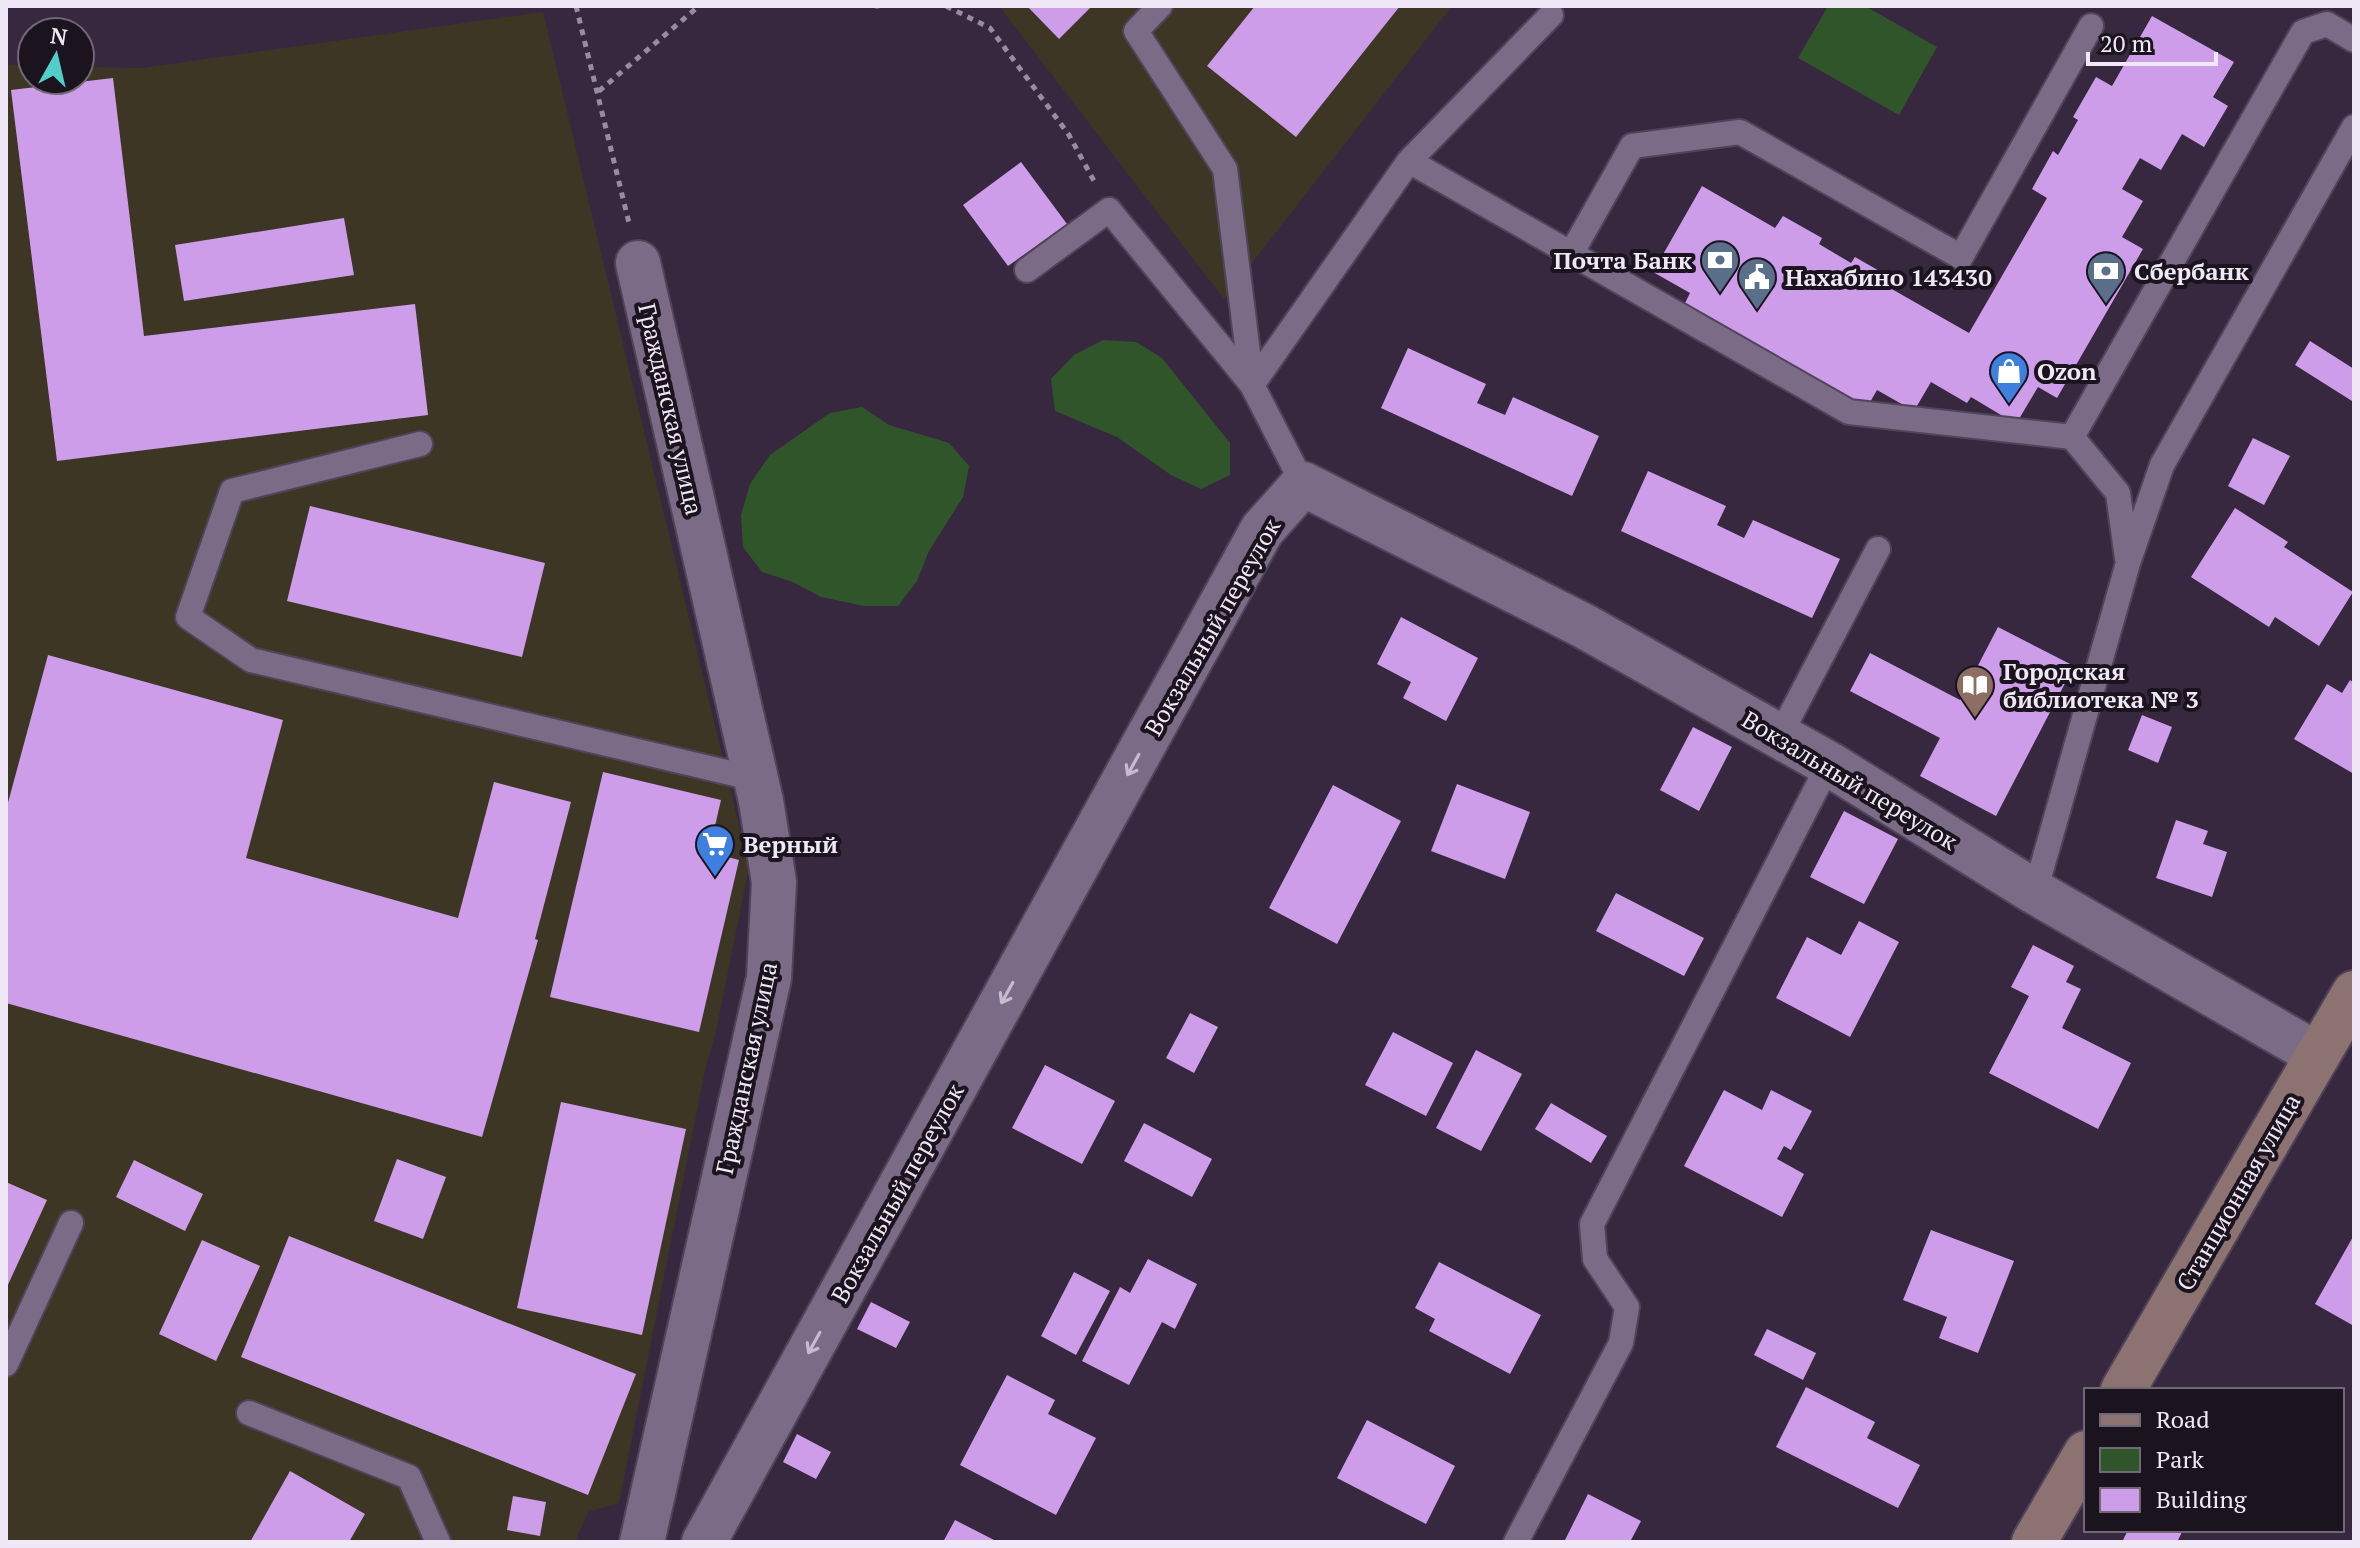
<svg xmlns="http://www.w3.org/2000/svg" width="2360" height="1548" viewBox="0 0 2360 1548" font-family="'PT Serif',serif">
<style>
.industrial{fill:#3e3625}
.green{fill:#31552b}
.building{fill:#cd9dea}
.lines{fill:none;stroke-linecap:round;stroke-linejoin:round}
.service-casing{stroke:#504458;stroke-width:28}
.minor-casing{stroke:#504458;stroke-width:48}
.secondary-casing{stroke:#504458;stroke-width:48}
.path{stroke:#988ca0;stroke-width:5;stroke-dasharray:6 6;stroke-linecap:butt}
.service{stroke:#7b6b86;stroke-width:24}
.minor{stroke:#7b6b86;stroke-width:44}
.secondary{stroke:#8d7272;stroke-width:44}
.oneway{stroke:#c7bccf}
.labels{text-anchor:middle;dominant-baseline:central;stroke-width:8;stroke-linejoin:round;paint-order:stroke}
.poi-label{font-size:24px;font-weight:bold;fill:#f0e7f7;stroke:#1b141f;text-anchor:start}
.street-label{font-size:24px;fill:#f0e7f7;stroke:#1b141f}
</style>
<rect width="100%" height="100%" fill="#372840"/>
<path class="industrial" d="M999,6H1452L1224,299Z
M543,12L749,867L716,1031L705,1070L619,1503L588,1512L575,1542H6V65L32,66V80H80V67L142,68Z"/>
<path class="green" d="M1828,6H1865L1937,47L1899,115L1798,58Z
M1103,340L1136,342L1162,358L1230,443V475L1201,489L1171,475L1117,437L1055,411L1051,379L1074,355Z
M862,407L889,425L949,443L969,466L963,497L929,551L917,581L898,606H864L821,597L793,582L762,572L743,547L741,515L750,484L770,455L830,413Z"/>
<path class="building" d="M1027,6H1092L1059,39Z
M1255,6H1400L1296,137L1207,66Z
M2152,16L2234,62L2213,97L2228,106L2204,147L2182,134L2161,170L2140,158L2122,189L2143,201L2122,237L2143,249L2057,398L2038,387L2016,424L1971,397L1967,403L1931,382L1914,411L1877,390L1865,411L1683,307L1690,293L1653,272L1702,186L1775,228L1783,216L1822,238L1819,244L1851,263L1855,257L1895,280L1890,288L1969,333L2047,198L2032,189L2053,151L2058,155L2078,120L2073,117L2096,77L2112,86Z
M113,78L144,336L415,304L428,415L57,461L11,90Z
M1021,162L1067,224L1008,266L963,205Z
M344,218L354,275L184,301L175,245Z
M2310,341L2354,369V398L2352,401L2295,365Z
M1408,348L1486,384L1477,403L1505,415L1513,397L1599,436L1572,496L1381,408Z
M2253,438L2290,456L2264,505L2228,486Z
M1648,471L1726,506L1717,525L1744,538L1753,520L1840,559L1812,618L1621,531Z
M310,506L545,563L522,657L287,601Z
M2235,508L2288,542L2284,547L2353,592L2319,646L2275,617L2269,627L2191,577Z
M1401,617L1478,658L1446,721L1403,698L1411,682L1377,664Z
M1998,627L2074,666L1996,816L1920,776L1940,738L1850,691L1870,653L1960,700Z
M48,655L283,720L246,858L458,918L494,782L571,802L535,939L538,940L482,1137L6,1003V810Z
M2350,680L2354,683V774L2294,739L2327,684L2342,693Z
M2142,715L2172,727L2158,763L2128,750Z
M1693,727L1732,747L1699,811L1660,790Z
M603,772L721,800L709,852L739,860L699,1032L550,997Z
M1457,784L1530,812L1505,879L1431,851Z
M1333,785L1401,821L1337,944L1269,908Z
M1844,811L1898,839L1864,904L1810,877Z
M2176,820L2208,831L2203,844L2227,852L2212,897L2156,878Z
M1616,893L1704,938L1684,976L1596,931Z
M1859,921L1899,942L1850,1037L1776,998L1807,937L1841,955Z
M2033,945L2074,966L2066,982L2081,989L2062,1028L2131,1063L2098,1129L1989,1073L2029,996L2011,987Z
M1190,1013L1218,1027L1194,1073L1166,1058Z
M1393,1032L1453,1063L1426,1116L1365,1085Z
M1476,1050L1522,1074L1481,1151L1436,1128Z
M1045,1065L1115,1101L1082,1164L1012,1128Z
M1724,1090L1762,1110L1771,1090L1812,1111L1791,1150L1784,1146L1777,1159L1804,1174L1782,1217L1684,1166Z
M561,1102L686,1129L642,1335L517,1308Z
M1551,1103L1607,1136L1591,1163L1535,1129Z
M1144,1123L1212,1159L1192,1197L1124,1161Z
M397,1159L446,1177L423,1239L374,1221Z
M134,1160L203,1194L185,1231L116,1197Z
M6,1182L47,1200L6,1289Z
M1931,1230L2014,1261L1978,1353L1939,1338L1947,1317L1903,1300Z
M2354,1235V1326L2315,1304Z
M289,1236L636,1374L588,1495L241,1357Z
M202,1240L260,1266L216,1361L159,1334Z
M1148,1259L1197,1284L1175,1329L1162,1322L1129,1385L1082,1361L1120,1287L1130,1293Z
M1439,1262L1541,1315L1510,1374L1429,1331L1435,1319L1415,1308Z
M1074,1272L1110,1291L1076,1355L1041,1336Z
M871,1302L910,1322L896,1348L857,1329Z
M1767,1329L1816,1353L1803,1380L1754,1355Z
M1007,1375L1055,1400L1048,1414L1096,1438L1056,1515L960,1465Z
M1806,1387L1875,1422L1867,1438L1920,1465L1898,1508L1776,1447Z
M1367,1420L1455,1466L1426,1524L1337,1478Z
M797,1434L831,1452L816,1479L783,1462Z
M290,1471L365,1514L349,1542H250Z
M1588,1494L1641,1521L1630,1542H1564Z
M513,1496L546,1502L540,1536L507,1530Z
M955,1520L998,1542H943Z
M2128,1530H2183L2177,1542H2122Z"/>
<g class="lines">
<defs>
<path id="service" d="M1160,6L1136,31L1225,169L1252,385
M1409,161L1849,412L2072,437L2303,32L2327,24L2354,40
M1571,254L1632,146L1740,132L1961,257L2091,26
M1027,270L1109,210L1252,385
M2072,437L2118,493L2127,558
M420,444L232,491L188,617L251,660L756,779
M1303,484L1252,385L1409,161L1551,15
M1779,737L1878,549
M2035,892L2128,563L2162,465L2354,127
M6,1364L71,1223
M249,1413L409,1477L438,1542
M1516,1542L1621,1343L1627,1307L1595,1259L1592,1224L1829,764"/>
<path id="minor" d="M638,263L761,801L774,882L769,978L642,1542
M704,1542L1262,530L1303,484L1584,626L1829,764L2035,892L2318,1055"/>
<path id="secondary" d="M2123,1390L2354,993
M2034,1542L2086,1453"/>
</defs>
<use href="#service" class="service-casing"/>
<use href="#minor" class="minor-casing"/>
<use href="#secondary" class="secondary-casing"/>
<path class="path" d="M576,6L629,223
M875,6H879
M946,6L990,28L1069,135L1094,181
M599,91L699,6"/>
<use href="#service" class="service"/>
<use href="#minor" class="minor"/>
<use href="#secondary" class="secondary"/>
</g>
<defs><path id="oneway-shaft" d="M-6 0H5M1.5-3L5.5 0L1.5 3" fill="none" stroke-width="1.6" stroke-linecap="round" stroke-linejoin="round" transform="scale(2)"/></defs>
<g class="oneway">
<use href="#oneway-shaft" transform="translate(1133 765) rotate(119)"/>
<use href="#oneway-shaft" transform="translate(1007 993) rotate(119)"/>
<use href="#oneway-shaft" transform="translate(814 1343) rotate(119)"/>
</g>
<defs>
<symbol id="bank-pin" viewBox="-11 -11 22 30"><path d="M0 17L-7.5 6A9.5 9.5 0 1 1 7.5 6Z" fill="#5c6f8a" stroke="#1b141f"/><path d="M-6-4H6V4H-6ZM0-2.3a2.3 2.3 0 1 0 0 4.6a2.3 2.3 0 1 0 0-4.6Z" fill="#fff"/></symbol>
<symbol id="civic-pin" viewBox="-11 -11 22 30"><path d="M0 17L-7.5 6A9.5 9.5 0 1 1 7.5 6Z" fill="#5c6f8a" stroke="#1b141f"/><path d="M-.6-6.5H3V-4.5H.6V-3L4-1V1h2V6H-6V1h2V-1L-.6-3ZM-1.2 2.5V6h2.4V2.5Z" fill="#fff"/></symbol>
<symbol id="shop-pin" viewBox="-11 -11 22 30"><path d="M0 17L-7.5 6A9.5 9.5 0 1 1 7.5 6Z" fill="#3f7fe0" stroke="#1b141f"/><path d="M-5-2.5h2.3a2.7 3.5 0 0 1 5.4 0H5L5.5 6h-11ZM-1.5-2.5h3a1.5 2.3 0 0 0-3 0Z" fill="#fff"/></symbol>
<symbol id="library-pin" viewBox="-11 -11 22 30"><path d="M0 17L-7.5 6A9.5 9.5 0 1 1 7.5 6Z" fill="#8d6e63" stroke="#1b141f"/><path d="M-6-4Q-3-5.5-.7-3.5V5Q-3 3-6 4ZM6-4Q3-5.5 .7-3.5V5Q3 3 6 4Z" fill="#fff"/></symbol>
<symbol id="supermarket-pin" viewBox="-11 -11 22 30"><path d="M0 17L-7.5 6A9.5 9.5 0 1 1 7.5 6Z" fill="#3f7fe0" stroke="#1b141f"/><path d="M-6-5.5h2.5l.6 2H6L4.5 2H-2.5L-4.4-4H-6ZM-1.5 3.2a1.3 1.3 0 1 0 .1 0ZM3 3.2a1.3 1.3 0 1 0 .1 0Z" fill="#fff"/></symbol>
</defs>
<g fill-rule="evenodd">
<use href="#bank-pin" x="1698" y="238" width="44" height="60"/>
<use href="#bank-pin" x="2084" y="249" width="44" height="60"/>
<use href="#civic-pin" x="1735" y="255" width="44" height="60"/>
<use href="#shop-pin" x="1987" y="349" width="44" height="60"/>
<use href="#library-pin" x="1953" y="663" width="44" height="60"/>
<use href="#supermarket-pin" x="693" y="822" width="44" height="60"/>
</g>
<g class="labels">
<g class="poi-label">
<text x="1692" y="260" text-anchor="end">Почта Банк</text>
<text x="2134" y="271">Сбербанк</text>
<text x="1785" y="277">Нахабино 143430</text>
<text x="2037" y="371">Ozon</text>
<text x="2003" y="671">Городская<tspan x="2003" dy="28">библиотека № 3</tspan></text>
<text x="743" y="844">Верный</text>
</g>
<g class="street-label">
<text transform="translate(671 409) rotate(77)">Гражданская улица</text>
<text transform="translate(1212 627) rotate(-60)">Вокзальный переулок</text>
<text transform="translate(1850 780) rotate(31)">Вокзальный переулок</text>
<text transform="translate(746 1068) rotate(-78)">Гражданская улица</text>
<text transform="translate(2238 1192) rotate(-60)">Станционная улица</text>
<text transform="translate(897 1193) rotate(-61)">Вокзальный переулок</text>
</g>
</g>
<rect width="2360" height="1548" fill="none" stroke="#f0e7f7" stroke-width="16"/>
<rect x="2084" y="1388" width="260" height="144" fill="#1b141f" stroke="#706875" stroke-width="2"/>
<rect x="2100" y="1414" width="40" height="12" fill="#8d7272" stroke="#706875" stroke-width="2"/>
<text x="2156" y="1428" font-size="24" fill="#f0e7f7">Road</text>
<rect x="2100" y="1448" width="40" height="24" fill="#31552b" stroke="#706875" stroke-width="2"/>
<text x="2156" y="1468" font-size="24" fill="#f0e7f7">Park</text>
<rect x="2100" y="1488" width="40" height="24" fill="#cd9dea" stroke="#706875" stroke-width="2"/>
<text x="2156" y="1508" font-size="24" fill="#f0e7f7">Building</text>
<g transform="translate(56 56) rotate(8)"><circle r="38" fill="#1b141f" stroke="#706875" stroke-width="2"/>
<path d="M0-6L14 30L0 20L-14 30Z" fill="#53cdc9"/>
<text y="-12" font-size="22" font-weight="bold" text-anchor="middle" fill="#f0e7f7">N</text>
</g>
<path d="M2088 52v12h128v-12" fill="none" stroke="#f0e7f7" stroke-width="4"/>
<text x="2100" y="52" font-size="24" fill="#f0e7f7" stroke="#1b141f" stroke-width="6" paint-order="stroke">20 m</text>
</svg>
